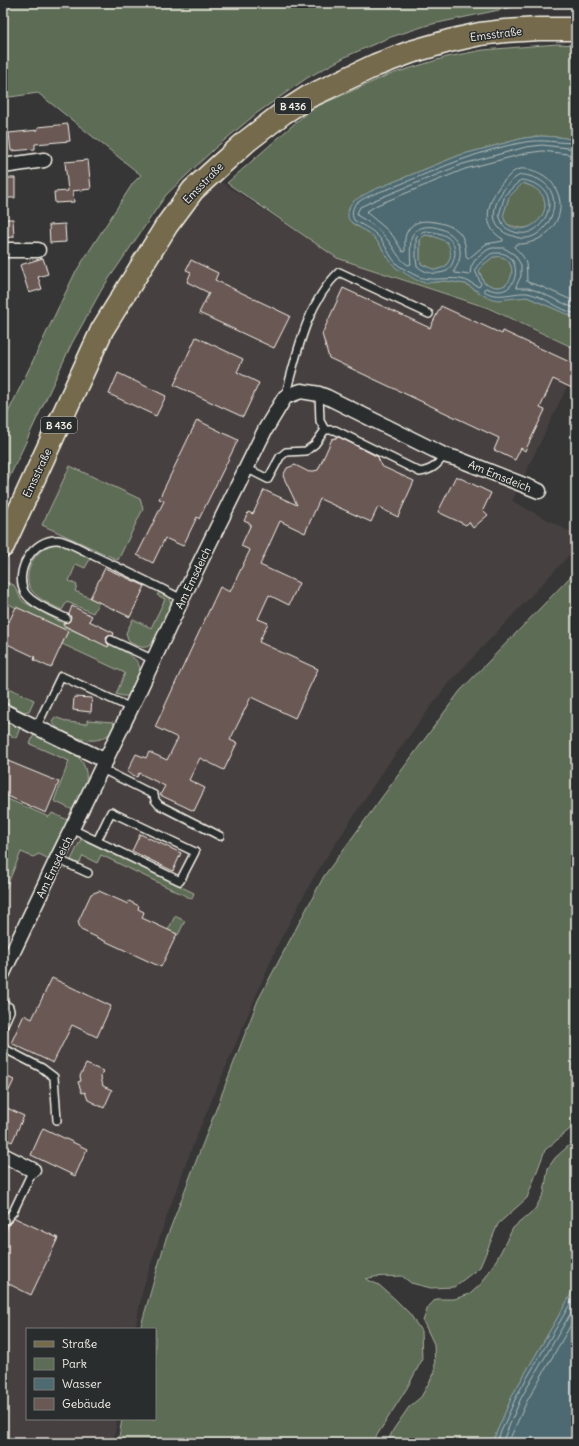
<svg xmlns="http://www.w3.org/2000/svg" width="579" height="1446" viewBox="0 0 579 1446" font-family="Delius,sans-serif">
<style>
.built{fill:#46403f}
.green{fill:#5d6c55;stroke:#a8ae9e}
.water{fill:#4e6b72;stroke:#90a1a1;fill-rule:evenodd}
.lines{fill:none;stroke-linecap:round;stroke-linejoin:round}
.shore{stroke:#b2bbb9;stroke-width:1}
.building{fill:#6a5854;stroke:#f4f1e8}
.service-casing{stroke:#f4f1e8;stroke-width:10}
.minor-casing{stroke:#f4f1e8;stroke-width:17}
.primary-casing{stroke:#f4f1e8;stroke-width:25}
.service{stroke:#2a2d2e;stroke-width:7}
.minor{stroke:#2a2d2e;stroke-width:14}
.primary{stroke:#746b4b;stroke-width:22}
.labels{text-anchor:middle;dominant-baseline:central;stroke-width:3;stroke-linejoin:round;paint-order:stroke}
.shield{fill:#2a2d2e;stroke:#b7b6b0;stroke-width:1}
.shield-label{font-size:10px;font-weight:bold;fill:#f4f1e8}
.street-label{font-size:11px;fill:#f4f1e8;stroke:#2a2d2e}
</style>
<rect width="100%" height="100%" fill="#373636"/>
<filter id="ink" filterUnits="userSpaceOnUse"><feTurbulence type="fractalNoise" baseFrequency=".025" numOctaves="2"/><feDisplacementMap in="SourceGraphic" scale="8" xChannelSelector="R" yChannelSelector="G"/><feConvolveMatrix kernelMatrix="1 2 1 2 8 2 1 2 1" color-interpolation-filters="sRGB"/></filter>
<g filter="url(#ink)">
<path class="built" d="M218,180L337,258L489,310L576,350V368L512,501L576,535V548L447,685L383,771L315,875L278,944L194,1142L167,1215L143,1288L135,1329H27V1419H117L113,1443H3V575L109,335L193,204Z"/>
<path class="green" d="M3,3H532L428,25L388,38L347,56L307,78L257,113L214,149L166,195L102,289L72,343L3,491V423L75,273L133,183L141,175L38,93L3,98Z
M557,44L576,45V140L559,137L541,136L524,138L460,155L371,191L354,225L363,229L373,236L380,245L390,261L425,283L446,281L466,284L488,298L527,297L576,318V349L488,308L337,258L227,183L311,109L388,75L447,57L483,50Z
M522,183C528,185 535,187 539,191C556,208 534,236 513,226C511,226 509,225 507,224C505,222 504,218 503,216L509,197Z
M425,235C431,236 438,237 444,239C456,244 451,260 445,267L435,270L421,264L420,258V239Z
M493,257C495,257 500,256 502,257C517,262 514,286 499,287C494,288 489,284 484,283L479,270L483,265Z
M70,466L140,499L143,509L118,560L42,525Z
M57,544C65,545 72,547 79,551C83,553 85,557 90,559L85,568L76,564L69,581L77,585L75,591L99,602L93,613L67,602L62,610C52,605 39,600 32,591C21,577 33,553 48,546C51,545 54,544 57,544Z
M576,571V1124L545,1150L527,1198L498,1224L480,1267L454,1287L431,1288L411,1283L402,1276C390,1277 376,1275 366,1279L379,1285L395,1299L410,1314L421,1331L422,1360L407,1388L372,1443H118L122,1419H155V1329H140L165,1242L258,1000L324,876L460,691Z
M3,581L14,585L21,599L24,602L64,624L63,626L108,646L109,644C120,650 142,657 140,673C139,680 133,689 129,696H123L116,694L125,673L62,644L65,638L50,623L6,603L3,608Z
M159,592C165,595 171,598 171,606L153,643C144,651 139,646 129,642L126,633L133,619L151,628L165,599L157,595Z
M3,685L34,700L29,711L24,712L3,701Z
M55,717L68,722L87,724V720L113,722L115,726C105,745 85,742 69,734C61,730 56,729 52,721Z
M3,721L20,728L16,738L3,732Z
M34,734C60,746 96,753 84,791C81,798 78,804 75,811L54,801L69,761L30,744Z
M3,797L49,817L52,813L70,821L51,860L39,854L33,857L21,852L6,888L3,887Z
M81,839L194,893L192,899L101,855L97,863L83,856L79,864L71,860Z
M175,916L185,921L178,935L168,930Z
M576,1139V1286L513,1394L492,1443H387L393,1430L409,1407L421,1397L435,1372L434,1344L423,1321L428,1307L436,1299H454L470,1294L482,1283L498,1257L513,1228L535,1209L544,1193L548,1168L555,1158Z"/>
<path class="water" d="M541,136L559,137L576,140V318L527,297L498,300L488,298L466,284L446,281L425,283L416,280L396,268L390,261L380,245L373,236L351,222L348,218V212L350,205L355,200L371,191L460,155L524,138ZM523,183C570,197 531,244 507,224C505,222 504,218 503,216L509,197ZM425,235L433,236L447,242C452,251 452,258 445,267L435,270L421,264L420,258V239ZM493,257C496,257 500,256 502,257C517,262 514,286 499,287C494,288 489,284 484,283L479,271L483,265Z
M576,1286V1443H492L513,1394Z"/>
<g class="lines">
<path class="shore" d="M576,143C559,143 542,139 525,142C479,150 438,169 396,186C383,191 367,195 357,203C352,207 351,214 354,220C361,225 370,228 377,235C386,244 389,257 398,265C403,269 411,273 417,276C429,282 446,277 460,279C468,280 472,284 479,287L481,284L475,270C478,263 482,262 487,257C491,253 493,253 498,253C523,253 520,293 497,291C494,291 489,289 486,288L484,289V291C498,300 512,292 527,293C544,296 559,310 576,314
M576,149L542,145L526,147L463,164L375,200L360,207L357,213L358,216C369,222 378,228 386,238C395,248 397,258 408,265L411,264C410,258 410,241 412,236C421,214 479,233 454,271L455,273L470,275L471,267L475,260L487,250L492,248H504L515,255L521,265V276L516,286L517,288H528L537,291L576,309
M576,155L542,151L527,153L465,169L377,205L366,212L384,227L393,236L403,252L405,251C405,245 404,237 407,232C415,217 431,221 444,224C449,226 454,227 458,231C465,238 466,248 466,257L468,259L486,244L503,241V239C476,225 491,192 508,177C511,173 515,170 520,169C527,168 535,171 541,174C551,179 556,187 559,197C566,223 540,246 516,244L514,247C529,260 526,265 527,282L540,286L576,302
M520,175C526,174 532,177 538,179C573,197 543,250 513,236C509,235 505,233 502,231C483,216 503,183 520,175Z
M521,180C526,180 531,182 536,184C563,197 543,237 519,233C514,233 508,229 504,227L499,215L505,195Z
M426,231C433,232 442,233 447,237C459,245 456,262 447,271C436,275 426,274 417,266L416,259V238L422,232Z
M496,1443L517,1395L576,1294
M502,1443L521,1398L576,1304
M508,1443L527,1401L576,1316"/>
</g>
<path class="building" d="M68,124L70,141L35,144V149L11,151L9,133L38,130V127Z
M88,160L91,189L72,191H73L74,202L55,203L54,192L68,191L65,162Z
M3,178H15V198H3Z
M3,219H13L14,237L3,238Z
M65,224L66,242L50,243L49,225Z
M43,258L48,274L38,277L42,289L29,293L20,265Z
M191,260L218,273L215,280L290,316L274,348L199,313L209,293L187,282L191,272L186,270Z
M343,288L430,328L441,306L502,334L503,331L576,365V390L553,379L540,408L545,410L525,451L521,448L515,460L494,450L499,438L329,358L322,334Z
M196,337L243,359L237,372L259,383L243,417L174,385Z
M118,373L166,396L156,416L109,394Z
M197,420L238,440L199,519L197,517L183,546L165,538L153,563L137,555L164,501L159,499Z
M339,437L378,457L381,466L414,481L398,517L378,507L371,522L320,499L305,533L280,521L260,565L299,583L289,605L269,595L258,619L268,623L259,642L318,669L295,718L251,697L230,740L237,743L224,770L200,758L189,780L205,788L194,811L160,795L165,786L139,773L137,777L127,772L136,754L146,758L149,752L167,760L178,738L155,727L220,587L230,592L250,550L241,546L251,524L244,521L248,512L253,514L264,490L297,505L283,476L287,468L295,465L309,472L318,470L332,439Z
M456,476L491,493L483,510L488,515L473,528L469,522L466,525L438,512Z
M105,568L145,586L130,617L90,598Z
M72,606L92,616L89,621L114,633L113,636H108L106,638L107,643L109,645L108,647L63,625L64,623L69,622L70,620L71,617L69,614Z
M16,607L68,631L51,668L34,660L35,657L3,642V634Z
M74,697L92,698L91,712L73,710Z
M3,759L59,782L46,813L3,794Z
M140,834L181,853L173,871L132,851Z
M99,891L128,904L129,901L139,906L138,909L144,912L142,918L177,934L161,967L81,930L78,922L91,894Z
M52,978L111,1006L97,1037L72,1025L53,1063L11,1043L24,1015L32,1019Z
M86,1064L103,1071L101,1077L103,1086L112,1090L104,1108L88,1100L85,1092L82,1093L78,1082L81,1081L80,1076Z
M3,1075L14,1080L3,1103Z
M3,1106L24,1116L12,1142L3,1138Z
M43,1128L87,1149L75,1176L31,1155Z
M15,1218L58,1238L31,1295L3,1281V1237L9,1224Z"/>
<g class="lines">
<defs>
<path id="service" d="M319,394L320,421L325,430
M285,397C297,354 306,304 339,272L429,314
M246,468L268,479L280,457L286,452L306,451L315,444L325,430H335L420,472C432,470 438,465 444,455
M66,618C55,613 32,604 25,593C13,572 33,538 58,540C66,541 85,551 94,556C124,570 153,584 182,599
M111,640L154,660
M36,728L61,676L131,708
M102,769L154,795L155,800L159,805L220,836
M72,829L180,881L195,852L111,812L97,841
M57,859L88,873
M3,1004L9,1007L10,1011L3,1027
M3,1048L42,1068L54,1077L57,1120
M3,1223L13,1212L33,1170"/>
<path id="minor" d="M3,166L44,160
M3,250H38
M3,711L106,761
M3,973L57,859L131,708L182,599L265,430L285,397L301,391L319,394L327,397L444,455L458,459L539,491
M3,1155L33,1170"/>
<path id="primary" d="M3,546L102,330L167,225L193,190L218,167L247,141L283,113L308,97L376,65L411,52L449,41L480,34L505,31L539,29H576"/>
</defs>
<use href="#service" class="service-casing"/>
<use href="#minor" class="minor-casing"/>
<use href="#primary" class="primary-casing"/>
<use href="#service" class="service"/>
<use href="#minor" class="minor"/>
<use href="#primary" class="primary"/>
</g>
</g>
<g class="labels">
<g class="shield">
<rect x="275" y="98" width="36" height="16" rx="3"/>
<rect x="41" y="417" width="36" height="16" rx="3"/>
</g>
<g class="shield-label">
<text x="293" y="106">B 436</text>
<text x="59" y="425">B 436</text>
</g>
<g class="street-label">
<text transform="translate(496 34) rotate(-7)">Emsstraße</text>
<text transform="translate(203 183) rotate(-46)">Emsstraße</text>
<text transform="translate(37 473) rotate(-65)">Emsstraße</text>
<text transform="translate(500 476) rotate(22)">Am Emsdeich</text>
<text transform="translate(193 578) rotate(-64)">Am Emsdeich</text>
<text transform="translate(54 867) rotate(-64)">Am Emsdeich</text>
</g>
</g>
<rect width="579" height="1446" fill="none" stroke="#2a2d2e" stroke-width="16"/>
<rect x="8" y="8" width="563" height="1430" fill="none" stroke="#f4f1e8" stroke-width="1.5" filter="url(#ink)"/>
<rect x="26" y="1328" width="130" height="92" fill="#2a2d2e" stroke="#7b7b78"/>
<rect x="34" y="1341" width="20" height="6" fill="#746b4b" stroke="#7b7b78"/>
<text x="62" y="1348" font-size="12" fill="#f4f1e8">Straße</text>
<rect x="34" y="1358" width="20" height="12" fill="#5d6c55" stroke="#7b7b78"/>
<text x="62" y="1368" font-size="12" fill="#f4f1e8">Park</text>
<rect x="34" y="1378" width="20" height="12" fill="#4e6b72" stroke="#7b7b78"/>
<text x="62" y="1388" font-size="12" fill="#f4f1e8">Wasser</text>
<rect x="34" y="1398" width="20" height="12" fill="#6a5854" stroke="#7b7b78"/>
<text x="62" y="1408" font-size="12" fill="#f4f1e8">Gebäude</text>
</svg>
